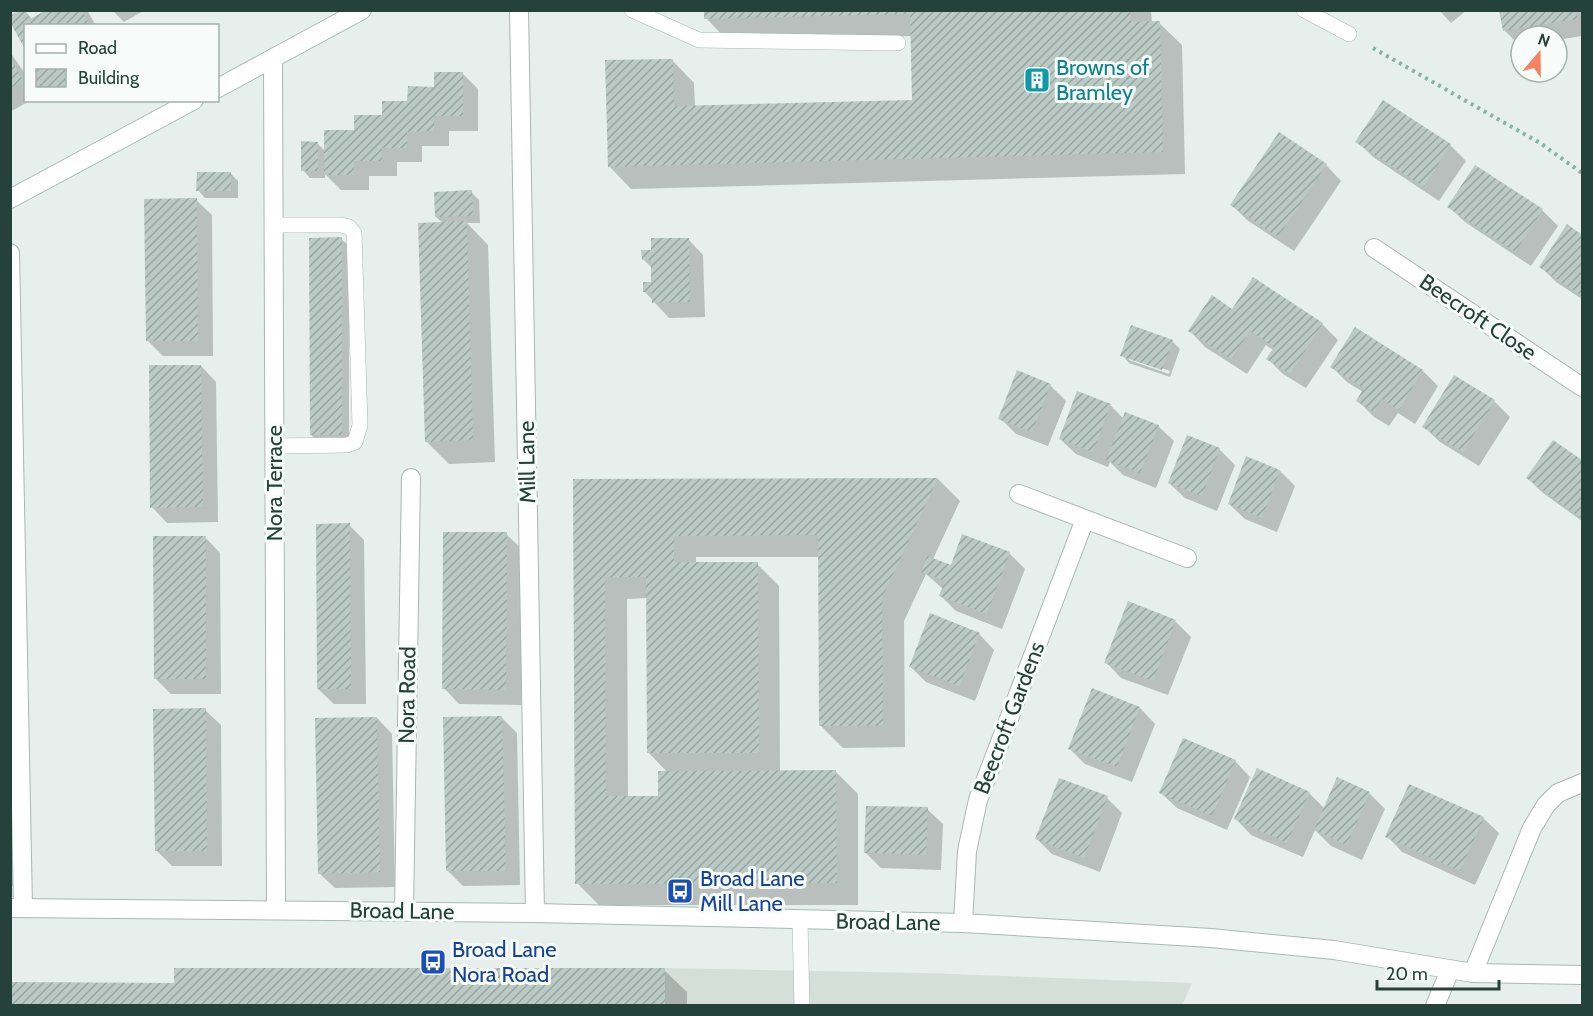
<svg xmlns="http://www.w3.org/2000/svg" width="1593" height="1016" viewBox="0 0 1593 1016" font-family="Cabin,sans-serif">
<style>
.built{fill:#d4dfda}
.shadow{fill:#0003;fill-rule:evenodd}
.building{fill:url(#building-hatch)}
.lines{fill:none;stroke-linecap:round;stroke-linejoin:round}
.lane-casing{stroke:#a8b8b2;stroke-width:16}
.street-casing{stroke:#a8b8b2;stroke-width:20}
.secondary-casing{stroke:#a4bbb3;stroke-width:20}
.path{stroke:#86b3a5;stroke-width:4;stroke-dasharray:3 4.5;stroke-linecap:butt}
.lane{stroke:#fff;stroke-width:15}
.street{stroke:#fff;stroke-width:18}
.secondary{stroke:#fff;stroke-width:18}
.labels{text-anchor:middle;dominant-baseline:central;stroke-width:6;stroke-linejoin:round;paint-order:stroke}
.culture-label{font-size:22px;fill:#0d838f;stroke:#f7fbf9;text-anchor:start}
.street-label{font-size:22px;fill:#24423a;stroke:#f7fbf9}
.transit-label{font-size:22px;fill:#164399;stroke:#f7fbf9;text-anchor:start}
</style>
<defs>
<pattern id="building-hatch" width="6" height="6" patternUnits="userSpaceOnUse" patternTransform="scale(1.5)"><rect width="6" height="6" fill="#bbcac4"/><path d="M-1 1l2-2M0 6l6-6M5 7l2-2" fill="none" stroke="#98a6a0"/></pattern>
</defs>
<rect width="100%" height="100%" fill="#e6efeb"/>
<path class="built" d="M174,968H665L923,973L1192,983L1182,1006H174Z"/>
<path class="shadow" d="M24,10L33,20L50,10H87L96,26H26Z
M112,10H145L124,22Z
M705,10H1151L1152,23H1159L1182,45L1185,174L631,189L609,166L672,60L694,83L695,107L914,101L912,36L728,41L706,18Z
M1439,10H1467L1451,23Z
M1501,10H1582V36L1557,40V36H1521L1520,46L1504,30Z
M10,52L26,75V100H31L10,112Z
M462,73L478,89V131H449V146H422V162H397V176H369V190H341L325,174V178H310L303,170L317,143L325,151Z
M1383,102L1450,145L1466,161L1439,201L1373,157L1357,141Z
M1326,165L1341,181L1294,251L1247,220L1232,205Z
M1475,167L1542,210L1558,226L1531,266L1465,222L1449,207Z
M230,173L238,181V198H205L198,190Z
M471,192L479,200L480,223H467L488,245L495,462L449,464L426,441L443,223L436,217Z
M196,200L212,215L213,356H163L147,340Z
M1567,226L1582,237V299L1556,282L1541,267Z
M341,239L349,246V442H319L311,435Z
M688,239L703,255L705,317L669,318L645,292L653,284V269L643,259Z
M1233,311L1322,324L1338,340L1306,388L1283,374L1268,359L1273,350L1266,345L1247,374L1205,347L1190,331Z
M1172,341L1180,349L1170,377L1129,363L1122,355ZM1129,357L1170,371L1169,374L1129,360Z
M201,366L216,382L218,522L167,523L152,507Z
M1332,367L1423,371L1438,386L1415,424L1398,413L1389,426L1374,417L1358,401L1363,392L1347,382Z
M1050,385L1066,401L1048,446L1016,434L1000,418Z
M1078,393L1111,406L1124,419L1158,426L1174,441L1156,488L1123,475L1110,462L1108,467L1076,454L1060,439Z
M1494,401L1510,417L1479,466L1440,442L1424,427Z
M1187,437L1220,450L1235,465L1217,511L1185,498L1169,483Z
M1553,442L1582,463V521L1543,493L1527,478Z
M1280,471L1295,486L1277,532L1245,519L1229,504Z
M938,479L960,501L933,559L952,567L1009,553L1025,569L1002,629L956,611L941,596L943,589L926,574L904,621L905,747L843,748L820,725L819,557H696V564H757L779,586L780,772H836L858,794V905H599L577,883L574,481ZM648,598L649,753L668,773L659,798H628L627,599Z
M349,525L364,540L366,704H334L318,689Z
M506,534L522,549L521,705L459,704L444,688Z
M205,537L220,553L221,694H171L156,679Z
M1129,603L1176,622L1191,637L1168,695L1121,678L1106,662Z
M979,634L994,650L975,701L926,682L911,667Z
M1140,708L1155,724L1132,782L1085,764L1070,749Z
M10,710L12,778H10Z
M205,710L221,725L222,866H172L156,850Z
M377,718L392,734L395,887L335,888L319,873Z
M502,718L517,733L520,885L463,886L448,871Z
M1235,761L1250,777L1227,830L1177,808L1161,793Z
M1338,779L1369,793L1385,809L1362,860L1331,846L1315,830L1303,857L1251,835L1236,819L1309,793L1325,809Z
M1107,798L1122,813L1100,872L1052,854L1037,839Z
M10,808L13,810L14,886H10Z
M927,809L943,824L941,870L881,868L866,853Z
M1483,818L1499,833L1475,885L1402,852L1387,836Z
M664,970L687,992V1006H10V984H176Z"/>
<path class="building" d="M20,10H25L30,19L47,10H82L90,26H26V51L10,22V16Z
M704,10H1130L1131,22L1160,21L1163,152L608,167L605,60L673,59L674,106L912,100L910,14L704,19Z
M1499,10H1576L1577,19L1503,31Z
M10,58L23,81L10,88Z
M434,72H463V116H434V131L407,132V148H382V161H354V175H324V130H354V115H382V101H407L408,86L434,87Z
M1383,100L1451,144L1424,187L1355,142Z
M1279,132L1327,164L1278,237L1230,205Z
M301,141L318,142V171H301Z
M1475,165L1543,209L1515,252L1447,207Z
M197,172H231V191H196Z
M472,190L473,216L435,217L434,192Z
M197,198L198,341H146L144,199Z
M467,221L473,440L425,442L418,223Z
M1567,224L1582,235V296L1539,267Z
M342,237V435H310L309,238Z
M651,238H689L690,302L652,303V292H643V282H651V260H642L641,250H651Z
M1253,277L1323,323L1290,374L1266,359L1274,347L1250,331L1231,359L1188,331L1212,295L1232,309Z
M1131,325L1173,340L1162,370L1120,356Z
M1355,327L1423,370L1399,410L1382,399L1374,412L1356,401L1364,388L1330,367Z
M149,365H201L203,507L150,508Z
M1017,370L1051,384L1032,432L998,419Z
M1454,375L1495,400L1463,452L1422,427Z
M1077,391L1111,404L1093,452L1059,439Z
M1125,412L1159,425L1140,473L1106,460Z
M1187,435L1220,448L1202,496L1168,483Z
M1553,440L1582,460V519L1526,478Z
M1246,456L1280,470L1262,518L1228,504Z
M938,478L882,598L883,726H819L818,535L674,536V562H758L759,753H647L646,577H605L606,796H658V771L836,770L837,883L575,884L573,479Z
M350,523L351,689H317L316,524Z
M443,532H507L506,690L442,689Z
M962,534L1010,552L987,614L939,596L945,581L921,572L927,556L951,565Z
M153,536H206V679H154Z
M1128,601L1176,620L1153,681L1104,663Z
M930,613L980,633L959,686L909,667Z
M1092,688L1140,707L1117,767L1068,749Z
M206,708L207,851H155L153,709Z
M502,716L506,871H446L443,717Z
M377,717L380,872L318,874L315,718Z
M1183,738L1236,760L1212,816L1159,793Z
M1257,768L1310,792L1287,843L1234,819Z
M1337,777L1370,792L1347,845L1314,830Z
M1059,778L1108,796L1084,858L1035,839Z
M1409,784L1484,817L1460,871L1385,837Z
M866,806L928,807L926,855L864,853Z
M174,968H665V1005H10V982L174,983Z"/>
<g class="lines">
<defs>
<path id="lane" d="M632,10L699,40L898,43
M1304,10L1349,34
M274,225H341L349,227L354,233L360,425L355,442L347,445L274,446
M800,921L802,1006"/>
<path id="street" d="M519,10L535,913
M273,58L276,909
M1374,248L1582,387
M10,253L23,907
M1019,494L1187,558
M404,911L411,478
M963,923L967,851L978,800L1085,519
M1473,973L1532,828L1546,805L1558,793L1582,783
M1435,1006L1450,970"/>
<path id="secondary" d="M218,88L362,10
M10,199L194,100
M10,908L535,913L963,923L1211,938L1334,950L1473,973L1582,975"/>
</defs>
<use href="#lane" class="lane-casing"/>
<use href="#street" class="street-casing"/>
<use href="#secondary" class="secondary-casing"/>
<path class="path" d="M1373,48L1540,143L1582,173"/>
<use href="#lane" class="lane"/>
<use href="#street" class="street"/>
<use href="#secondary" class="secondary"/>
</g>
<defs>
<symbol id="building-square" viewBox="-11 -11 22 22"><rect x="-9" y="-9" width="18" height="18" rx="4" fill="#0f9aa8" stroke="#f7fbf9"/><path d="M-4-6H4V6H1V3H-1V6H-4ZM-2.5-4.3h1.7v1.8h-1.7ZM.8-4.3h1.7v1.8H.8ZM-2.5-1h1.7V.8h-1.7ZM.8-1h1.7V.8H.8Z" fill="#fff"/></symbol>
<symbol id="bus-square" viewBox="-11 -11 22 22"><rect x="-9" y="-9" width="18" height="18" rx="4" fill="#1a4fb4" stroke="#f7fbf9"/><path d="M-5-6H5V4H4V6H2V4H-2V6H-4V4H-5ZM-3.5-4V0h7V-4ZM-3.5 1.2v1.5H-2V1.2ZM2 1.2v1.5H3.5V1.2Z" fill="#fff"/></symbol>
</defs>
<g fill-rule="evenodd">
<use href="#building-square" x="1022" y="65" width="30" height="30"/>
<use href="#bus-square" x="665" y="876" width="30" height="30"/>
<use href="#bus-square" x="418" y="947" width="30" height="30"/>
</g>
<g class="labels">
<g class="culture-label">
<text x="1056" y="67">Browns of<tspan x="1056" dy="25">Bramley</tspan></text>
</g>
<g class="street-label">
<text transform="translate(1478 317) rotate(34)">Beecroft Close</text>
<text transform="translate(527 462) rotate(-91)">Mill Lane</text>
<text transform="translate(274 483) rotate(-90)">Nora Terrace</text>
<text transform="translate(407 695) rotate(-89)">Nora Road</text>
<text transform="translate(1009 718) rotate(-69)">Beecroft Gardens</text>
<text transform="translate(402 911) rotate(1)">Broad Lane</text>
<text transform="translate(888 922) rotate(1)">Broad Lane</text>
</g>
<g class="transit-label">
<text x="700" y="878">Broad Lane<tspan x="700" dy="25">Mill Lane</tspan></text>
<text x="452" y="949">Broad Lane<tspan x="452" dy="25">Nora Road</tspan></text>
</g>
</g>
<rect width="1593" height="1016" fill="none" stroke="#24423a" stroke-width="24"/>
<rect x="24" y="24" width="195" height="78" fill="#f7fbf9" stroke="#a3b1ad" stroke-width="1.5"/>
<rect x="36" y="44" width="30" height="9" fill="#ffffff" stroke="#a3b1ad" stroke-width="1.5"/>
<text x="78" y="54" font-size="18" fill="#24423a">Road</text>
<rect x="36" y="69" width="30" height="18" fill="url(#building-hatch)" stroke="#a3b1ad" stroke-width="1.5"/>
<text x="78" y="84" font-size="18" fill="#24423a">Building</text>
<g transform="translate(1539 54) rotate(20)"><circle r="28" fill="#f7fbf9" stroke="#a3b1ad" stroke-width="1.5"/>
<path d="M0-4.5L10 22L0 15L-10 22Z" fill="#f4845f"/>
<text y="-9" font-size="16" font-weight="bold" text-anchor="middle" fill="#24423a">N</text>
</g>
<path d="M1377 980v9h122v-9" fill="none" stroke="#24423a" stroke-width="3"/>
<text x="1386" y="980" font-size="18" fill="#24423a" stroke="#f7fbf9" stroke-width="4.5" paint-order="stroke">20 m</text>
</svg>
